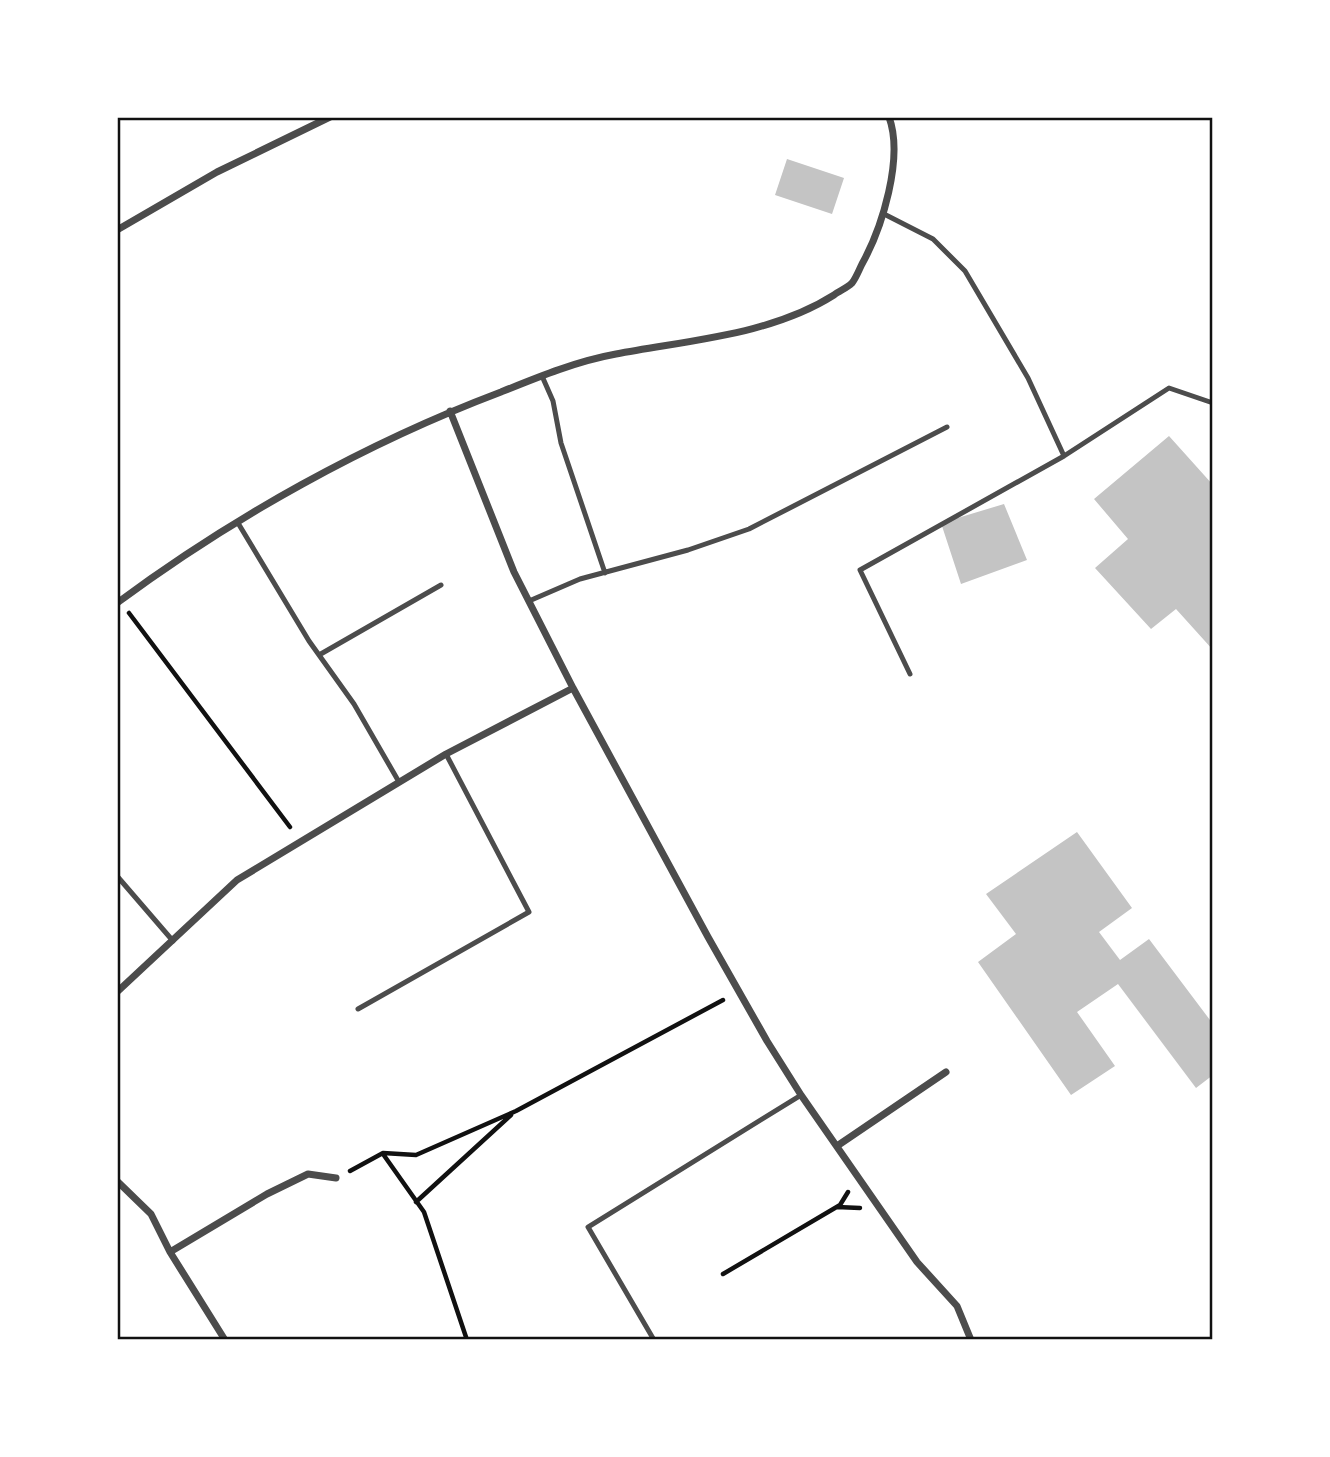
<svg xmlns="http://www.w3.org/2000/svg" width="1330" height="1457" viewBox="0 0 1330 1457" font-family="Inter,sans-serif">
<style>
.building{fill:#c4c4c4}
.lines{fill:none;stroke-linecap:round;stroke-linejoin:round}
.path{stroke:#111;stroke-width:4.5}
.service{stroke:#4c4c4c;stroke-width:5}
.minor{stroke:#4c4c4c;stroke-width:7}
.neatline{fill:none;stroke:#111;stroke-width:2.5}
</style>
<rect width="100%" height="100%" fill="#fff"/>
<path class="building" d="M787,159L844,178L832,214L775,195Z
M1169,436L1213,485V650L1176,609L1151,629L1095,568L1128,539L1094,499Z
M1004,504L1027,560L961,584L941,523Z
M1077,832L1132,908L1099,932L1120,960L1149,939L1213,1024V1075L1196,1088L1118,984L1077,1012L1115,1066L1071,1095L978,962L1016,934L986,894Z"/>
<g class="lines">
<path class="path" d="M129,613L290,827
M383,1154L424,1212L467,1340
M350,1171L383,1153L416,1155L516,1111L723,1000
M416,1202L511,1115
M837,1207L860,1208
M723,1274L840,1205L848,1192"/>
<path class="service" d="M884,214L933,239L965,271L1028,378L1064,456L860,570L910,674
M542,376L553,401L561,443L605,573
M1064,456L1169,388L1213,403
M238,523L309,641L354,704L399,782
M529,601L580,579L688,550L749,529L947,427
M319,655L441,585
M117,876L173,941
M358,1009L529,912L446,754
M654,1340L588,1227L801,1095"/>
<path class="minor" d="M117,230L217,172L330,117
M450,411L514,572L573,688L708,937L767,1041L801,1095L917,1262L957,1306L971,1340
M117,603C233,517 366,443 501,392C538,377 577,361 616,354C689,340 771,335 834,295C839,291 847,288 852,283C856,278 859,270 862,264C882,228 904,158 889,117
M117,992L237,880L446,754L573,688
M837,1146L946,1072
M117,1181L151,1214L170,1252L225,1340
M170,1252L267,1194L308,1174L336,1178"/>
</g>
<rect width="1330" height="1457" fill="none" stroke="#ffffff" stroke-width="238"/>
<rect x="119" y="119" width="1092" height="1219" class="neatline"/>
</svg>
